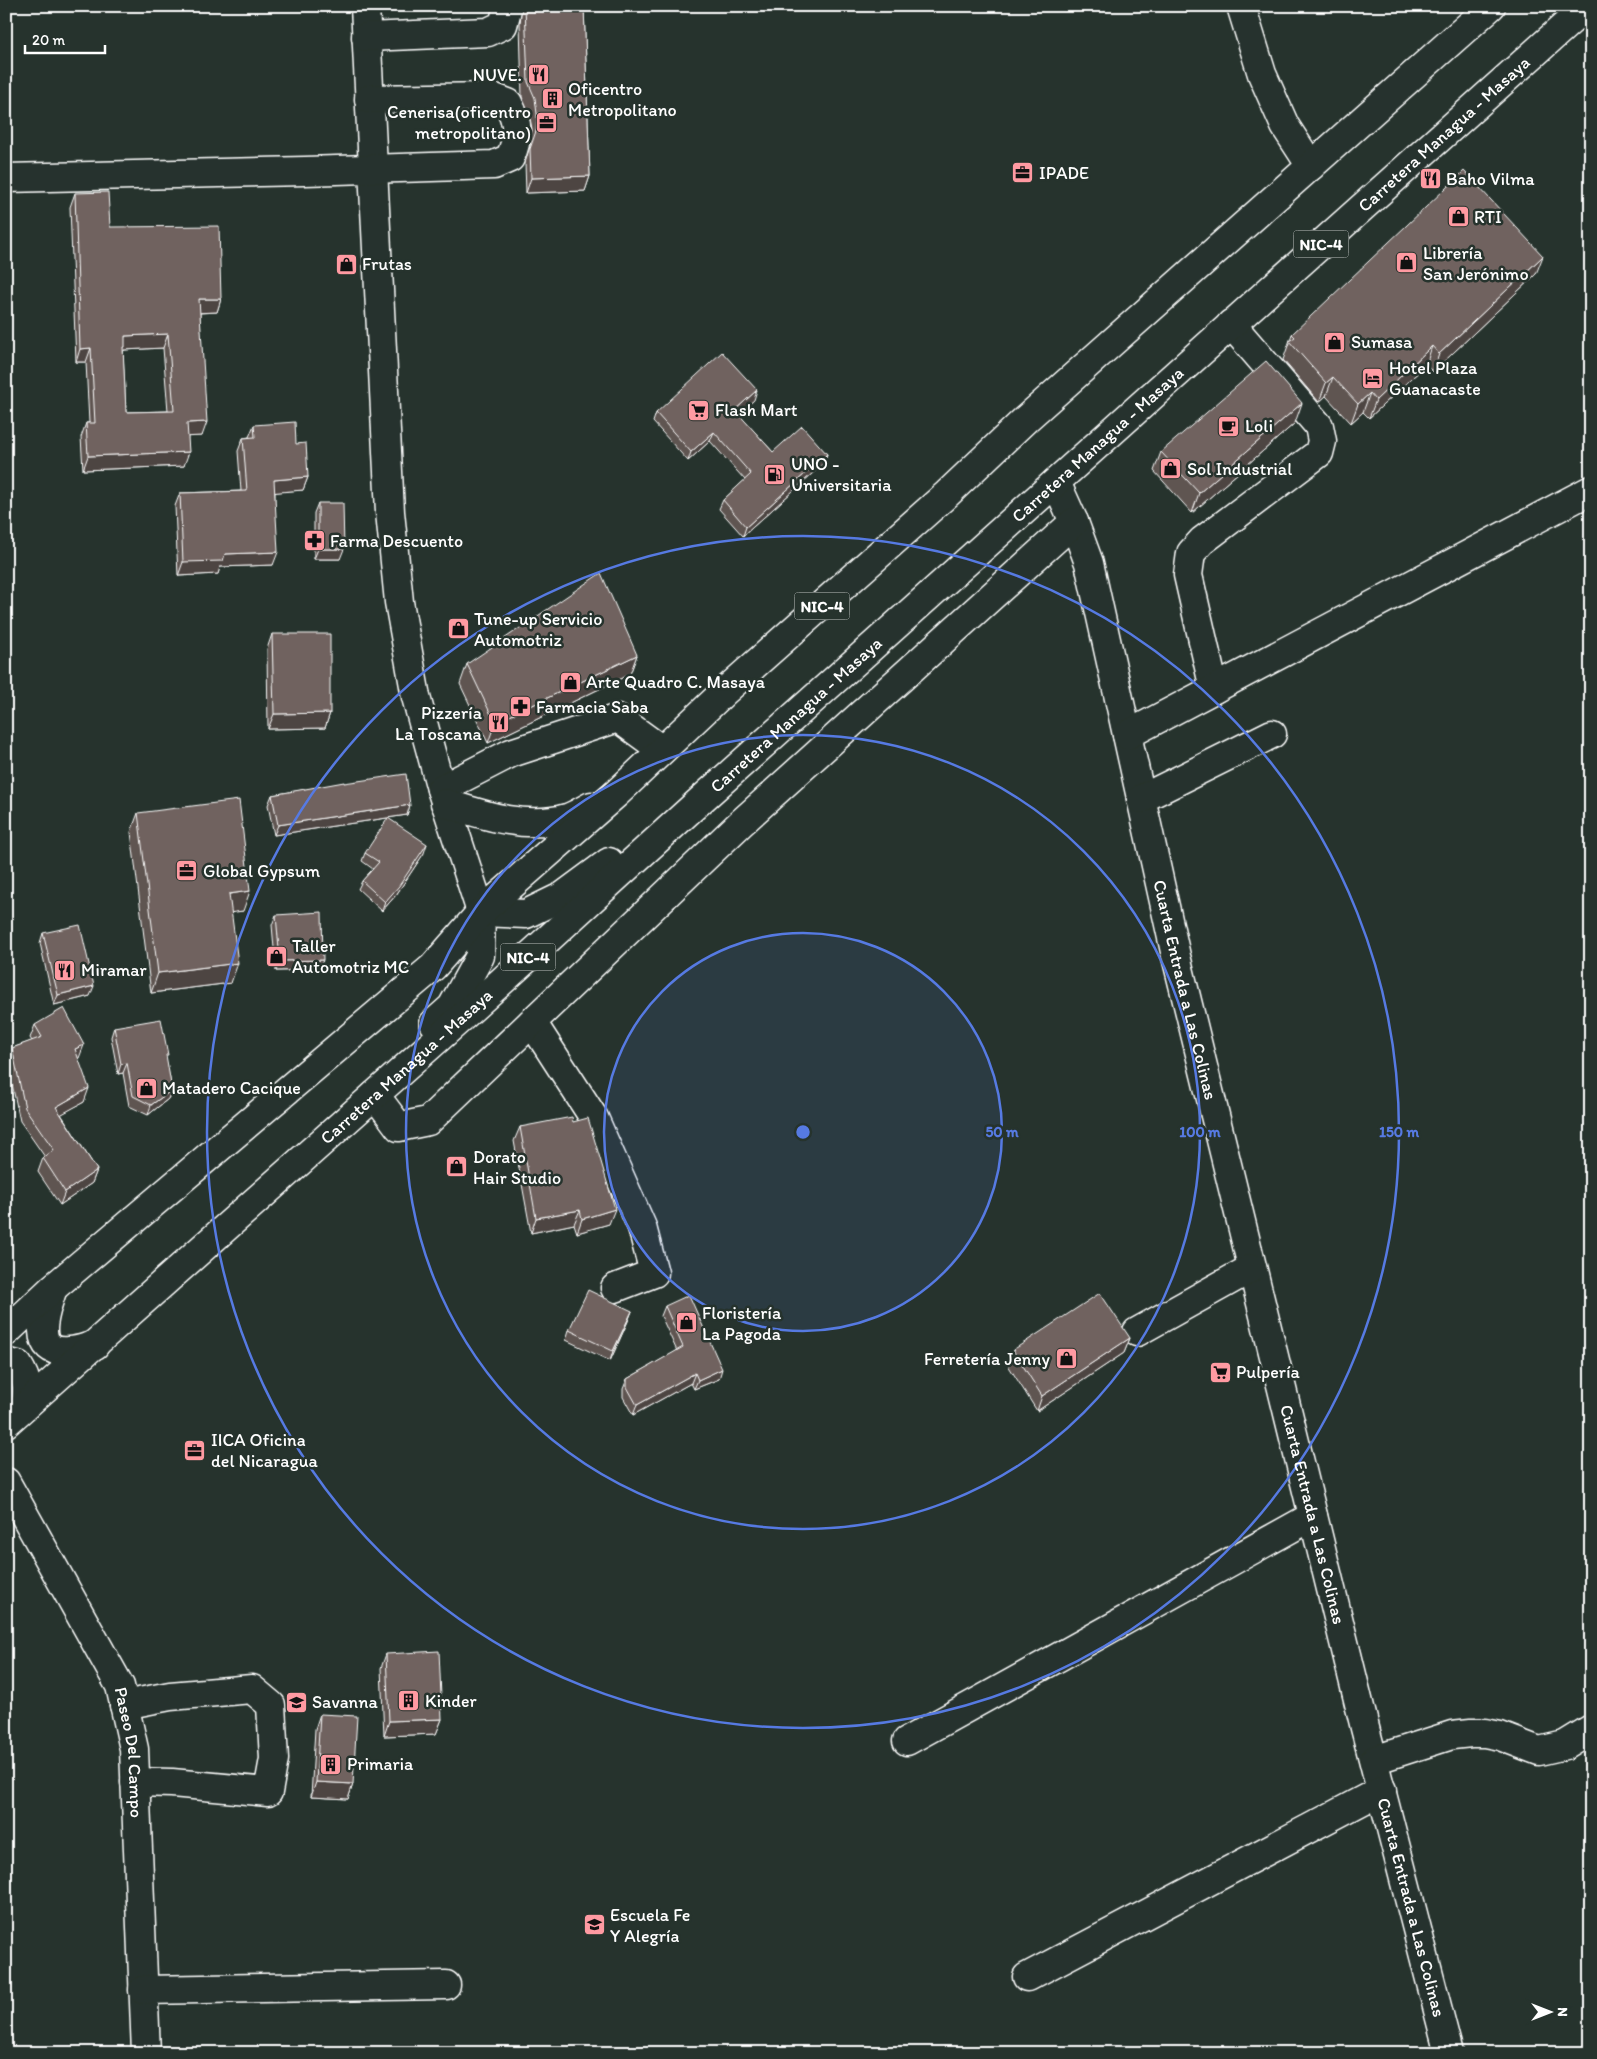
<svg xmlns="http://www.w3.org/2000/svg" width="1597" height="2059" viewBox="0 0 1597 2059" font-family="Itim,sans-serif">
<style>
.lines{fill:none;stroke-linecap:round;stroke-linejoin:round}
.minor-casing{stroke:#fff;stroke-width:31}
.highway-casing{stroke:#fff;stroke-width:31}
.minor{stroke:#26332d;stroke-width:28}
.highway{stroke:#26332d;stroke-width:28}
.wall{fill:#5f5451;stroke:#fff;fill-rule:evenodd}
.shaded-wall{fill:#4e4542;stroke:#fff}
.building{fill:#6f625e;stroke:#fff;fill-rule:evenodd}
.ring{fill:none;stroke:#567ae2;stroke-width:2.5}
.labels{text-anchor:middle;dominant-baseline:central;stroke-width:5;stroke-linejoin:round;paint-order:stroke}
.shield{fill:#26332d;stroke:#bec2c0;stroke-width:1}
.shield-label{font-size:16px;font-weight:bold;fill:#fff}
.poi-label{font-size:18px;fill:#fff;stroke:#26332d;text-anchor:start}
.street-label{font-size:18px;fill:#fff;stroke:#26332d}
.centre{fill:#567ae2;stroke:#26332d;stroke-width:2.5}
.ring-label{font-size:15px;text-anchor:middle;font-weight:bold;fill:#567ae2;stroke:#26332d;stroke-width:5;stroke-linejoin:round;paint-order:stroke}
</style>
<rect width="100%" height="100%" fill="#26332d"/>
<filter id="ink" filterUnits="userSpaceOnUse"><feTurbulence type="fractalNoise" baseFrequency=".02" numOctaves="2"/><feDisplacementMap in="SourceGraphic" scale="10" xChannelSelector="R" yChannelSelector="G"/><feConvolveMatrix kernelMatrix="1 2 1 2 8 2 1 2 1" color-interpolation-filters="sRGB"/></filter>
<g filter="url(#ink)">
<g class="lines">
<defs>
<g id="minor">
<path d="M365,6L390,512L399,602L416,697L441,789L481,912"/>
<path d="M1241,6L1262,74L1285,126L1311,166"/>
<path d="M366,37L488,32L503,25L508,6"/>
<path d="M6,178L305,171L494,165L510,158C519,137 519,123 508,103L492,97L369,99"/>
<path id="s1" d="M1056,482L1074,522L1089,563L1176,956L1365,1728L1449,2053"/>
<path d="M1214,689L1188,575L1191,553L1202,541L1319,453L1322,441L1319,426L1231,324"/>
<path d="M1127,735L1591,490"/>
<path d="M441,789L511,753L618,718L662,750"/>
<path d="M1141,799L1272,734"/>
<path d="M532,1022L594,1118L642,1227L654,1273L615,1288"/>
<path d="M375,1095L399,1127L428,1121L741,823L1074,522"/>
<path d="M1137,1332L1252,1268"/>
<path id="s2" d="M6,1482L120,1686L134,1749L146,2053"/>
<path d="M124,1705L170,1696L252,1689L271,1705L274,1759L268,1792L172,1783L135,1782"/>
<path d="M907,1741L1313,1516"/>
<path d="M1374,1760L1452,1735L1471,1733H1485L1500,1736L1539,1751L1565,1745L1591,1729"/>
<path d="M1027,1977L1382,1790"/>
<path d="M143,1990L446,1985"/>
</g>
<g id="highway">
<path d="M445,803C483,815 526,830 567,818C575,816 583,810 591,806"/>
<path d="M481,912L526,914L563,896L609,862"/>
<path d="M434,1023L452,1007L480,956L481,912"/>
<path d="M53,1288C46,1309 28,1355 69,1351C78,1351 87,1347 95,1345"/>
<path d="M6,1332L54,1287L433,967L481,912L617,793L724,692L947,494L1026,419L1491,6"/>
<path d="M6,1362L18,1365C28,1381 28,1388 25,1406"/>
<path id="s3" d="M6,1423L469,1011L692,808L1587,6"/>
</g>
</defs>
<use href="#minor" class="minor-casing"/>
<use href="#highway" class="highway-casing"/>
<use href="#minor" class="minor"/>
<use href="#highway" class="highway"/>
</g>
<path class="wall" d="M522,6H584L590,176L585,191L526,193L525,163L530,146L532,129L529,113L522,97L520,23Z
M75,193L110,227L221,299L217,312L200,313L202,436H188L184,466L83,470L81,437L86,423H89L86,362H76L70,207ZM163,348L168,411L126,412L123,352L124,350Z
M1536,274L1433,372L1426,365L1369,418L1363,412L1351,423L1326,396L1319,402L1283,360L1292,334Z
M754,400L738,414L773,452L827,454L824,463L743,536L719,509L723,500L745,480L710,441L688,461L653,422L656,413Z
M1295,423L1192,513L1154,471L1161,452Z
M254,425L296,444L308,477L303,490L275,492L273,565L220,567L218,574L178,576L175,506L180,493L241,491L238,451L243,438L249,437Z
M318,503L340,559H314V513Z
M272,634L330,713L325,728L268,729L267,649Z
M637,655L630,674L488,743L460,684L467,664Z
M344,783L410,805L407,815L274,835L268,805L272,795Z
M138,813L243,911L231,912V983L151,993L131,832Z
M365,853H424L396,895L382,911L358,889L362,881L373,869L362,861Z
M276,915L319,970L276,971L272,925Z
M43,933L90,996L54,1005L40,943Z
M35,1025L79,1058L78,1059L84,1102L61,1114L97,1170L92,1183L60,1205L38,1172L43,1158L45,1157L20,1121L7,1061L12,1048L32,1041L30,1038Z
M114,1027L166,1059L172,1090L168,1099L148,1115L129,1106L123,1073L118,1074L111,1037Z
M573,1122L609,1224L577,1233L574,1224L531,1233L514,1141L520,1127Z
M665,1306L719,1379L694,1389L691,1383L633,1415L623,1397V1389L627,1379L677,1351L661,1316Z
M632,1311L628,1321L610,1361L566,1340L569,1330Z
M1130,1338L1124,1353L1037,1411L1008,1365L1013,1350Z
M386,1654L442,1719L436,1734L384,1736L381,1668Z
M320,1714L353,1784L348,1799L311,1797L315,1729Z"/>
<path class="shaded-wall" d="M590,176L585,191L526,193L531,178Z
M1543,256L1536,274L1433,372L1439,354Z
M199,299H221L217,312L194,313Z
M168,334L163,348L124,350L120,361L125,336Z
M1432,346L1426,365L1369,418L1376,400Z
M91,348L86,362H76L80,349Z
M1333,377L1326,396L1319,402L1326,383Z
M757,390L754,400L732,419L735,410Z
M1370,393L1363,412L1351,423L1358,404Z
M1302,403L1295,423L1192,513L1199,493Z
M207,422L202,436L182,437L187,423Z
M714,432L710,441L688,461L691,452Z
M189,452L184,466L83,470L88,456Z
M827,454L824,463L743,536L746,527Z
M308,477L303,490L269,493L274,480Z
M318,549H344L340,559H314Z
M278,552L273,565L220,567L218,574L178,576L183,562L225,554Z
M637,655L630,674L488,743L495,723Z
M330,713L325,728L268,729L274,714Z
M410,805L407,815L274,835L278,825Z
M427,844L424,853L396,895L382,911L385,902Z
M250,891L243,911L222,914L229,894Z
M323,960L319,970L276,971L280,961Z
M238,963L231,983L151,993L158,973Z
M94,986L90,996L54,1005L58,995Z
M84,1045L79,1058L70,1063L75,1049Z
M127,1063L123,1073L118,1074L121,1064Z
M89,1088L84,1102L51,1120L56,1107Z
M172,1090L168,1099L148,1115L151,1105Z
M97,1170L92,1183L60,1205L65,1192Z
M10,1201L6,1212V1205Z
M615,1209L609,1224L577,1233L582,1219Z
M580,1210L574,1224L531,1233L536,1218Z
M632,1311L628,1321L610,1361L613,1351Z
M1130,1338L1124,1353L1037,1411L1042,1396Z
M722,1369L719,1379L694,1389L698,1380Z
M695,1373L691,1383L633,1415L637,1405Z
M442,1719L436,1734L384,1736L389,1721Z
M316,1782L353,1784L348,1799L311,1797Z"/>
<path class="building" d="M525,6H584L590,176L531,178L530,149L536,131L537,114L535,98L528,82Z
M1464,171L1543,256L1439,354L1432,346L1376,400L1370,393L1358,404L1333,377L1326,383L1289,341L1295,337L1292,334Z
M108,192L110,227L219,226L221,299H199L207,422L187,423L189,452L88,456L86,423H95L91,348L80,349L75,193ZM168,334L174,411L126,412L123,347H125V336Z
M722,352L757,390L735,410L773,452L802,426L827,454L746,527L723,500L751,474L714,432L691,452L656,413Z
M1266,361L1302,403L1199,493L1161,452Z
M295,422L296,444L306,443L308,477L274,480L278,552L225,554L223,561L183,562L180,493L247,491L243,438L255,437L254,425Z
M318,503H343L344,549H318Z
M601,573L637,655L495,723L467,664Z
M272,634H330V713L274,714Z
M406,774L410,805L278,825L272,795L344,782V783Z
M239,800L250,891L229,894L238,963L158,973L138,813Z
M388,818L427,844L399,886L385,902L362,881L379,862L365,853Z
M322,912L323,960L280,961L276,915Z
M80,925L94,986L58,995L43,933Z
M64,1008L84,1045L75,1049L89,1088L56,1107L97,1170L65,1192L43,1158L54,1150L25,1108L12,1048L42,1037L35,1025Z
M161,1019L168,1055H166L172,1090L151,1105L133,1096L127,1063L121,1064L114,1027Z
M572,1117L573,1122L588,1118L615,1209L582,1219L580,1210L536,1218L520,1127Z
M6,1197L10,1201L6,1205Z
M588,1290L632,1311L613,1351L569,1330Z
M1100,1293L1130,1338L1042,1396L1013,1350Z
M689,1295L722,1369L698,1380L695,1373L637,1405L627,1387V1379L683,1347L665,1306Z
M439,1651L442,1719L389,1721L386,1654Z
M320,1714L357,1716L353,1784L316,1782Z"/>
</g>
<circle cx="803" cy="1132" r="199" fill="#567ae2" fill-opacity=".12"/>
<g class="ring">
<circle cx="803" cy="1132" r="199"/>
<circle cx="803" cy="1132" r="397"/>
<circle cx="803" cy="1132" r="596"/>
</g>
<defs>
<symbol id="restaurant-square" viewBox="-11 -11 22 22"><rect x="-9" y="-9" width="18" height="18" rx="4" fill="#ff9aa2" stroke="#26332d"/><path d="M-5-6h1v4h1v-4h1v4h1v-4h1v5L-1.5 .5V6h-2V.5L-5-1ZM5-6V6H3V1.5H1.5Q1.5-4 5-6Z" fill="#111"/></symbol>
<symbol id="building-square" viewBox="-11 -11 22 22"><rect x="-9" y="-9" width="18" height="18" rx="4" fill="#ff9aa2" stroke="#26332d"/><path d="M-4-6H4V6H1V3H-1V6H-4ZM-2.5-4.3h1.7v1.8h-1.7ZM.8-4.3h1.7v1.8H.8ZM-2.5-1h1.7V.8h-1.7ZM.8-1h1.7V.8H.8Z" fill="#111"/></symbol>
<symbol id="office-square" viewBox="-11 -11 22 22"><rect x="-9" y="-9" width="18" height="18" rx="4" fill="#ff9aa2" stroke="#26332d"/><path d="M-6-3h4V-5.5h4V-3h4V5H-6ZM-1-4.5V-3h2v-1.5ZM-6 0V1H6V0Z" fill="#111"/></symbol>
<symbol id="shop-square" viewBox="-11 -11 22 22"><rect x="-9" y="-9" width="18" height="18" rx="4" fill="#ff9aa2" stroke="#26332d"/><path d="M-5-2.5h2.3a2.7 3.5 0 0 1 5.4 0H5L5.5 6h-11ZM-1.5-2.5h3a1.5 2.3 0 0 0-3 0Z" fill="#111"/></symbol>
<symbol id="hotel-square" viewBox="-11 -11 22 22"><rect x="-9" y="-9" width="18" height="18" rx="4" fill="#ff9aa2" stroke="#26332d"/><path d="M-6-4.5h1.5V1H6V5H4.5V3h-9V5H-6ZM-4 0a1.8 1.8 0 1 1 3.6 0ZM.5 0V-2.5h3Q6-2.5 6 0Z" fill="#111"/></symbol>
<symbol id="supermarket-square" viewBox="-11 -11 22 22"><rect x="-9" y="-9" width="18" height="18" rx="4" fill="#ff9aa2" stroke="#26332d"/><path d="M-6-5.5h2.5l.6 2H6L4.5 2H-2.5L-4.4-4H-6ZM-1.5 3.2a1.3 1.3 0 1 0 .1 0ZM3 3.2a1.3 1.3 0 1 0 .1 0Z" fill="#111"/></symbol>
<symbol id="cafe-square" viewBox="-11 -11 22 22"><rect x="-9" y="-9" width="18" height="18" rx="4" fill="#ff9aa2" stroke="#26332d"/><path d="M-5.5-4.5H6V0H3Q3 3.5 0 3.5H-2.5Q-5.5 3.5-5.5 0ZM3-3.2v2h1.7v-2ZM-6 4.5H4V6H-6Z" fill="#111"/></symbol>
<symbol id="fuel-square" viewBox="-11 -11 22 22"><rect x="-9" y="-9" width="18" height="18" rx="4" fill="#ff9aa2" stroke="#26332d"/><path d="M-5.5-6h7V0h2V4h1.3V-2.5L3-4.5l.8-.8L6-3V5H2.5V1h-1V6h-7ZM-4.2-4.7v3.2H.2V-4.7Z" fill="#111"/></symbol>
<symbol id="pharmacy-square" viewBox="-11 -11 22 22"><rect x="-9" y="-9" width="18" height="18" rx="4" fill="#ff9aa2" stroke="#26332d"/><path d="M-2-6h4v4h4v4h-4v4h-4v-4h-4v-4h4Z" fill="#111"/></symbol>
<symbol id="school-square" viewBox="-11 -11 22 22"><rect x="-9" y="-9" width="18" height="18" rx="4" fill="#ff9aa2" stroke="#26332d"/><path d="M0-5L7-2L0 1L-7-2ZM-4 1L0 2.5L4 1V4Q0 6-4 4Z" fill="#111"/></symbol>
</defs>
<g fill-rule="evenodd">
<use href="#restaurant-square" x="526" y="62" width="25" height="25"/>
<use href="#building-square" x="540" y="86" width="25" height="25"/>
<use href="#office-square" x="534" y="110" width="25" height="25"/>
<use href="#office-square" x="1010" y="160" width="25" height="25"/>
<use href="#restaurant-square" x="1418" y="166" width="25" height="25"/>
<use href="#shop-square" x="1446" y="204" width="25" height="25"/>
<use href="#shop-square" x="1394" y="250" width="25" height="25"/>
<use href="#shop-square" x="334" y="252" width="25" height="25"/>
<use href="#shop-square" x="1322" y="330" width="25" height="25"/>
<use href="#hotel-square" x="1360" y="366" width="25" height="25"/>
<use href="#supermarket-square" x="686" y="398" width="25" height="25"/>
<use href="#cafe-square" x="1216" y="414" width="25" height="25"/>
<use href="#shop-square" x="1158" y="456" width="25" height="25"/>
<use href="#fuel-square" x="762" y="462" width="25" height="25"/>
<use href="#pharmacy-square" x="302" y="528" width="25" height="25"/>
<use href="#shop-square" x="446" y="616" width="25" height="25"/>
<use href="#shop-square" x="558" y="670" width="25" height="25"/>
<use href="#pharmacy-square" x="508" y="694" width="25" height="25"/>
<use href="#restaurant-square" x="486" y="710" width="25" height="25"/>
<use href="#office-square" x="174" y="858" width="25" height="25"/>
<use href="#shop-square" x="264" y="944" width="25" height="25"/>
<use href="#restaurant-square" x="52" y="958" width="25" height="25"/>
<use href="#shop-square" x="134" y="1076" width="25" height="25"/>
<use href="#shop-square" x="444" y="1154" width="25" height="25"/>
<use href="#shop-square" x="674" y="1310" width="25" height="25"/>
<use href="#shop-square" x="1054" y="1346" width="25" height="25"/>
<use href="#supermarket-square" x="1208" y="1360" width="25" height="25"/>
<use href="#office-square" x="182" y="1438" width="25" height="25"/>
<use href="#building-square" x="396" y="1688" width="25" height="25"/>
<use href="#school-square" x="284" y="1690" width="25" height="25"/>
<use href="#building-square" x="318" y="1752" width="25" height="25"/>
<use href="#school-square" x="582" y="1912" width="25" height="25"/>
</g>
<g class="labels">
<g class="shield">
<rect x="1293.5" y="230.5" width="55" height="27" rx="4"/>
<rect x="794.5" y="592.5" width="55" height="27" rx="4"/>
<rect x="500.5" y="943.5" width="55" height="27" rx="4"/>
</g>
<g class="shield-label">
<text x="1321" y="244">NIC-4</text>
<text x="822" y="606">NIC-4</text>
<text x="528" y="957">NIC-4</text>
</g>
<g class="poi-label">
<text x="522" y="75" text-anchor="end">NUVE.</text>
<text x="568" y="89">Oficentro<tspan x="568" dy="21">Metropolitano</tspan></text>
<text x="531" y="112" text-anchor="end">Cenerisa(oficentro<tspan x="531" dy="21">metropolitano)</tspan></text>
<text x="1039" y="173">IPADE</text>
<text x="1446" y="179">Baho Vilma</text>
<text x="1474" y="217">RTI</text>
<text x="1423" y="253">Librería<tspan x="1423" dy="21">San Jerónimo</tspan></text>
<text x="362" y="264">Frutas</text>
<text x="1351" y="342">Sumasa</text>
<text x="1389" y="368">Hotel Plaza<tspan x="1389" dy="21">Guanacaste</tspan></text>
<text x="715" y="410">Flash Mart</text>
<text x="1245" y="426">Loli</text>
<text x="791" y="464">UNO -<tspan x="791" dy="21">Universitaria</tspan></text>
<text x="1187" y="469">Sol Industrial</text>
<text x="330" y="541">Farma Descuento</text>
<text x="474" y="619">Tune-up Servicio<tspan x="474" dy="21">Automotriz</tspan></text>
<text x="586" y="682">Arte Quadro C. Masaya</text>
<text x="536" y="707">Farmacia Saba</text>
<text x="482" y="713" text-anchor="end">Pizzería<tspan x="482" dy="21">La Toscana</tspan></text>
<text x="203" y="871">Global Gypsum</text>
<text x="292" y="946">Taller<tspan x="292" dy="21">Automotriz MC</tspan></text>
<text x="81" y="970">Miramar</text>
<text x="162" y="1088">Matadero Cacique</text>
<text x="473" y="1157">Dorato<tspan x="473" dy="21">Hair Studio</tspan></text>
<text x="702" y="1313">Floristería<tspan x="702" dy="21">La Pagoda</tspan></text>
<text x="1050" y="1359" text-anchor="end">Ferretería Jenny</text>
<text x="1236" y="1372">Pulpería</text>
<text x="211" y="1440">IICA Oficina<tspan x="211" dy="21">del Nicaragua</tspan></text>
<text x="425" y="1701">Kinder</text>
<text x="312" y="1702">Savanna</text>
<text x="347" y="1764">Primaria</text>
<text x="610" y="1915">Escuela Fe<tspan x="610" dy="21">Y Alegría</tspan></text>
</g>
<g class="street-label">
<text stroke="none"><textPath href="#s3" startOffset="1931">Carretera Managua - Masaya</textPath></text>
<text stroke="none"><textPath href="#s3" startOffset="1466">Carretera Managua - Masaya</textPath></text>
<text stroke="none"><textPath href="#s3" startOffset="1061">Carretera Managua - Masaya</textPath></text>
<text stroke="none"><textPath href="#s1" startOffset="525">Cuarta Entrada a Las Colinas</textPath></text>
<text stroke="none"><textPath href="#s3" startOffset="536">Carretera Managua - Masaya</textPath></text>
<text stroke="none"><textPath href="#s1" startOffset="1065">Cuarta Entrada a Las Colinas</textPath></text>
<text stroke="none"><textPath href="#s2" startOffset="301">Paseo Del Campo</textPath></text>
<text stroke="none"><textPath href="#s1" startOffset="1470">Cuarta Entrada a Las Colinas</textPath></text>
</g>
</g>
<circle cx="803" cy="1132" r="8" class="centre"/>
<g class="ring-label">
<text x="1002" y="1137">50 m</text>
<text x="1200" y="1137">100 m</text>
<text x="1399" y="1137">150 m</text>
</g>
<rect width="1597" height="2059" fill="none" stroke="#26332d" stroke-width="25"/>
<rect x="12" y="12" width="1572" height="2034" fill="none" stroke="#fff" stroke-width="2" filter="url(#ink)"/>
<g transform="translate(1550 2012) rotate(90)" stroke="#26332d" stroke-width="4" paint-order="stroke">
<path d="M0-4L9 19L0 12L-9 19Z" fill="#ffffff"/>
<text y="-8" font-size="14" font-weight="bold" text-anchor="middle" fill="#ffffff">N</text>
</g>
<path d="M25 45v8h80v-8" fill="none" stroke="#ffffff" stroke-width="2.5"/>
<text x="32" y="45" font-size="15" fill="#ffffff" stroke="#26332d" stroke-width="4" paint-order="stroke">20 m</text>
</svg>
